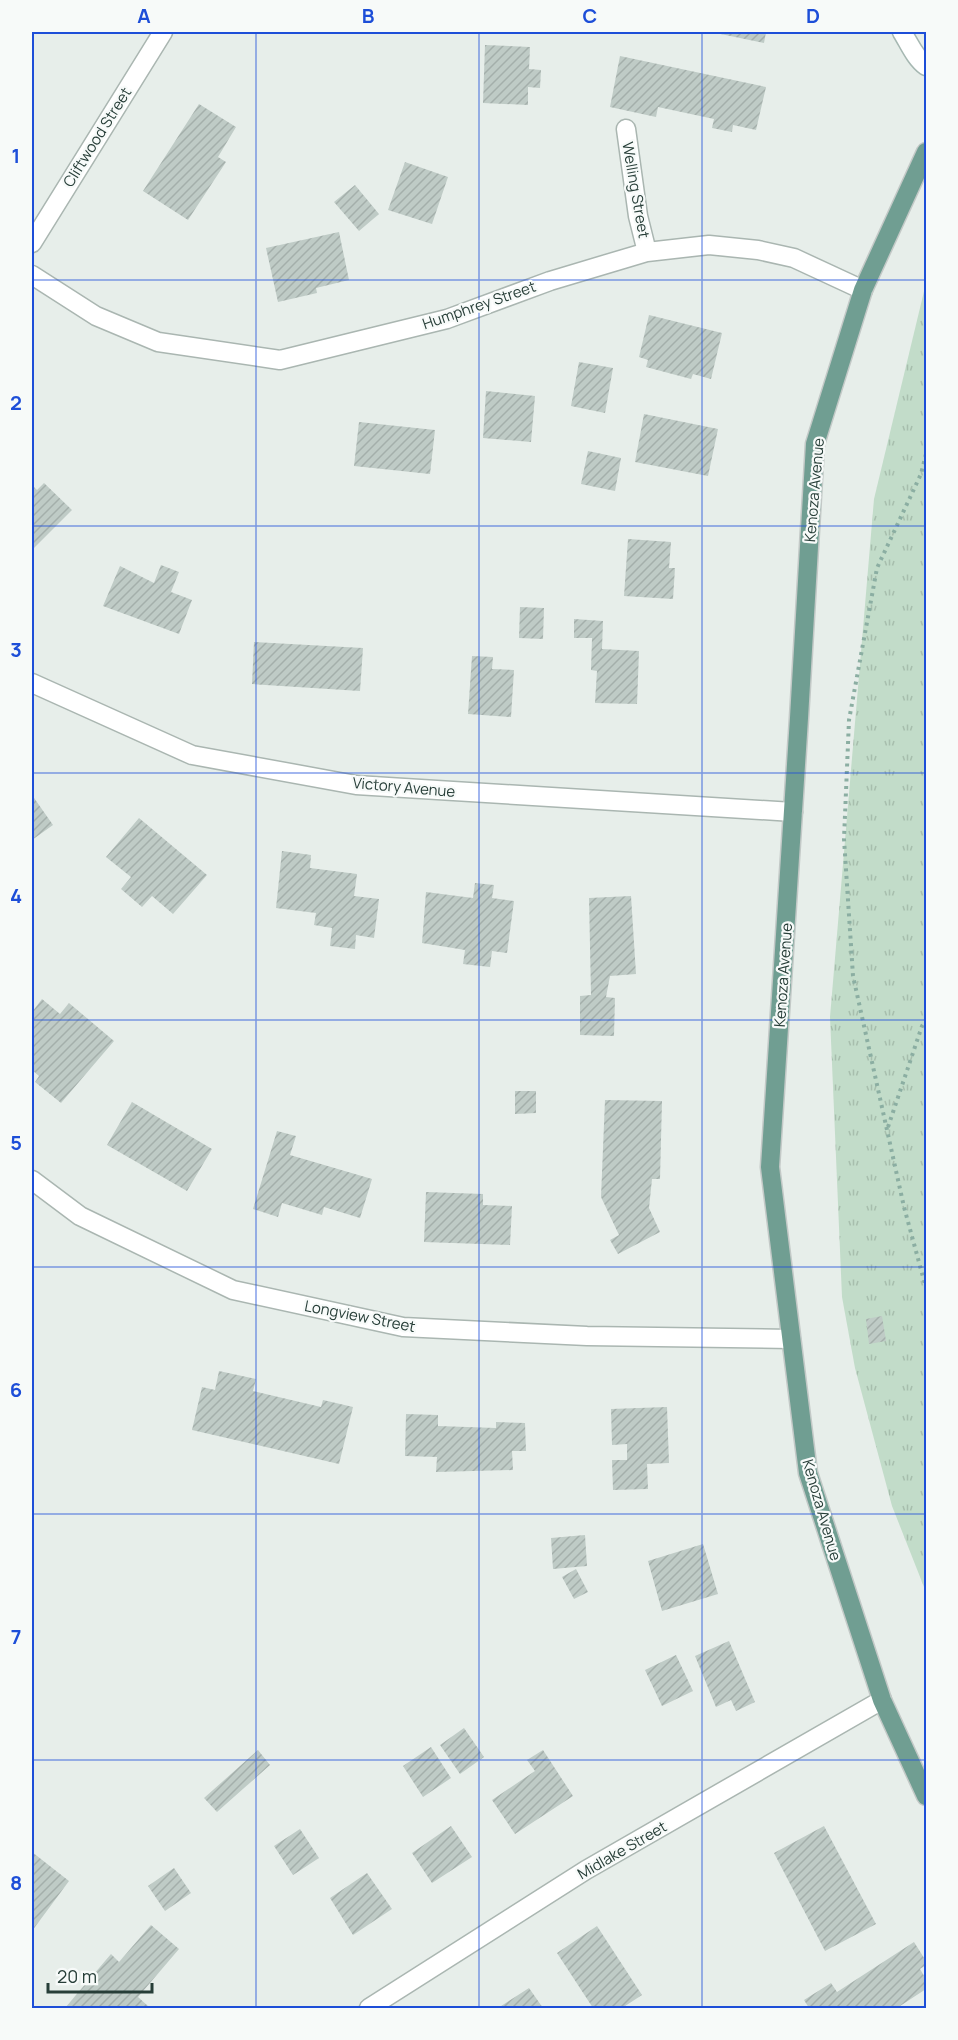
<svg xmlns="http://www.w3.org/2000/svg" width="958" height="2040" viewBox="0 0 958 2040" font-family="Manrope,sans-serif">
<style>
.park{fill:url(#park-tufts)}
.building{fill:url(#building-hatch)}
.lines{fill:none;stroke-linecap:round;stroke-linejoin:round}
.street-casing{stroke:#aab6b1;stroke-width:21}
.secondary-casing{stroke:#a6b8b2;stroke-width:21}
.primary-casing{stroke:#c3c9c7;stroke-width:21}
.path{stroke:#8baea2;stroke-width:4;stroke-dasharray:3 4.5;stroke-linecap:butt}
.street{stroke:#fff;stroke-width:18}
.secondary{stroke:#fff;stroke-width:18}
.primary{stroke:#709e92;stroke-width:18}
.grid{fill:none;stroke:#1d4ed8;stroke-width:1.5;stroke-opacity:0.55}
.labels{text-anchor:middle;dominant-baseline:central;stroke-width:4.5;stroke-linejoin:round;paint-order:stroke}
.street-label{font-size:15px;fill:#273e38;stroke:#f7faf9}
.neatline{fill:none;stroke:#1d4ed8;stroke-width:2}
.grid-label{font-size:20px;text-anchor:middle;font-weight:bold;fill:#1d4ed8}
</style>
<defs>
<pattern id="park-tufts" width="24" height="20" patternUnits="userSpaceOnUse" patternTransform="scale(1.5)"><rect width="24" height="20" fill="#c2dcc9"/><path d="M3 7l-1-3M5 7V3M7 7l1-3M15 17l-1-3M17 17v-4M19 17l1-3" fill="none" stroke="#a7bead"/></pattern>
<pattern id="building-hatch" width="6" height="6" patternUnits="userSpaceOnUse" patternTransform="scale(1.5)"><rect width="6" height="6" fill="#bfcbc6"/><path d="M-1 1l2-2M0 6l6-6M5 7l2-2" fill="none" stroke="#a4afab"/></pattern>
</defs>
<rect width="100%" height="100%" fill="#e7eeea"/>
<path class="park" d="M926,283V1592L892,1506L855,1368L842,1297L830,1017L874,499Z"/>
<path class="building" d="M711,32H766L764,43Z
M485,45L530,47L529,69L541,70L540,88L528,87V105L483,103Z
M620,56L766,87L756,130L733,125L732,132L712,128L714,119L658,107L656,117L610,107Z
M199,104L236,127L218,157L226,162L188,220L143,191Z
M405,162L448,177L432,224L388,210Z
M355,185L379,214L359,231L334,202Z
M339,232L349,280L316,288L317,293L278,302L266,248Z
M649,315L722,333L711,379L693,374L691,379L646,367L648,360L639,357Z
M579,362L613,368L605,413L571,406Z
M486,391L535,396L531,442L483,438Z
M644,414L718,429L708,476L635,462Z
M359,422L435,430L430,474L354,466Z
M588,451L621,458L615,491L581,484Z
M44,483L72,510L33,549L32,485L37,490Z
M628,539L671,542L669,568H675L673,599L624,596Z
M161,565L179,572L171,592L192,600L179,634L103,606L120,566L154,583Z
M520,607L544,608L543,639L519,638Z
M574,619L603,621L602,649L639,651L637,704L595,703L597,671L591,670L592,638H574Z
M254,642L363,648L360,691L252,684Z
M472,656L493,657L492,669L514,670L511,717L468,714Z
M32,795L53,825L32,840Z
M139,818L207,875L173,914L152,896L142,907L121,889L131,877L106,857Z
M282,851L311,855L310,868L357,874L354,896L379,899L374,938L356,935L355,949L330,946L332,928L314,925L316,913L276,908Z
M475,883L494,885L492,898L514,901L507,953L492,951L490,967L463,964L465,950L422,943L426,892L473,898Z
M631,896L636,974L610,976L606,997L615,998L614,1036L580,1035V996L591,995L589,898Z
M42,999L60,1014L69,1003L114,1041L61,1103L35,1082L39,1076L32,1070V1012Z
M515,1091H536V1113L515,1114Z
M605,1100L662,1101L660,1179H652L649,1208L660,1232L618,1254L610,1240L619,1235L601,1197Z
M132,1102L212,1149L187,1191L107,1145Z
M277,1131L296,1136L290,1155L372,1179L360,1218L324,1207L322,1215L282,1203L278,1217L253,1209Z
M426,1192L483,1194V1205L512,1206L510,1245L424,1242Z
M882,1316L886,1341L869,1344L866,1319Z
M219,1371L256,1379L253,1391L321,1407L323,1400L353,1407L339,1464L192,1430L202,1387L215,1390Z
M667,1407L669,1463L647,1464L648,1489L613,1490L612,1460H627V1444L612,1445L611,1409Z
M406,1414L438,1415V1426L496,1428V1422L525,1423L526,1451H512L513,1470L436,1472L437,1457L405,1456Z
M585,1535L587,1566L553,1569L551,1538Z
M703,1544L718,1594L662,1611L648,1561Z
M576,1569L588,1592L574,1599L562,1577Z
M729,1641L755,1702L736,1711L731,1700L716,1707L695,1656Z
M676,1655L693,1691L662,1706L645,1670Z
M464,1728L484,1757L460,1774L440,1745Z
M431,1747L451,1778L423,1797L403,1766Z
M258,1750L270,1765L217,1812L204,1798Z
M543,1750L573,1796L515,1834L492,1800L535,1771L527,1760Z
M451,1826L472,1857L432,1883L412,1853Z
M824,1826L876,1924L825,1951L774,1853Z
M300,1829L319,1858L293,1875L274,1846Z
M32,1852L69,1881L32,1931Z
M174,1868L191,1893L165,1911L148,1886Z
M367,1873L392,1909L353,1935L330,1898Z
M151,1925L179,1949L138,1997L148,2006L145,2008H65L111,1954L119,1962Z
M597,1926L642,1995L622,2008H593L557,1953Z
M914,1942L926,1961V1965L920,1969L926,1979V1989L897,2008H809L804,2000L831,1983L837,1992Z
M529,1988L543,2008H498Z"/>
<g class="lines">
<defs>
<path id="street" d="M626,129L638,216L647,252
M32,243L163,32
M32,275L96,316L158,342L280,360L447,319L550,281L647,252L709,245L758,250L794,258L863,290
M32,683L192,755L356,785L793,812
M32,1180L80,1216L233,1290L403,1327L587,1336L791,1339
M369,2008L586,1870L882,1700"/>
<path id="secondary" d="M902,32C909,43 915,58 926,66"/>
<path id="primary" d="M926,152L863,290L815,444L799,718L770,1167L808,1473L882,1700L926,1796"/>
</defs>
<use href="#street" class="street-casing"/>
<use href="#secondary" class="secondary-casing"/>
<use href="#primary" class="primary-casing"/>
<path class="path" d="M926,454L921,474L877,568L849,720L844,839L853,976L904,1207L926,1288
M888,1127L922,1026L926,1020"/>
<use href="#street" class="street"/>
<use href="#secondary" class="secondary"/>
<use href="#primary" class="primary"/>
</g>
<path class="grid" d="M256,32V2008M479,32V2008M702,32V2008M32,280H926M32,526H926M32,773H926M32,1020H926M32,1267H926M32,1514H926M32,1760H926"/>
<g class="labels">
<g class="street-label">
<text transform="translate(97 137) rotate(-58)">Cliftwood Street</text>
<text transform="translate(636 190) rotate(80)">Welling Street</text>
<text transform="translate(479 305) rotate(-19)">Humphrey Street</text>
<text transform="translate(814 490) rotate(-85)">Kenoza Avenue</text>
<text transform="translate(404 787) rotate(5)">Victory Avenue</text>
<text transform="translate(783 975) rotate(-86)">Kenoza Avenue</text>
<text transform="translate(360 1316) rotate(11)">Longview Street</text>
<text transform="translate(822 1510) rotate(74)">Kenoza Avenue</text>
<text transform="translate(622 1850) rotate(-30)">Midlake Street</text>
</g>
</g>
<rect width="958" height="2040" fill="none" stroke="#f7faf9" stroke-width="66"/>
<path d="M48 1983v9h104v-9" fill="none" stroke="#273e38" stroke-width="3"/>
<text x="57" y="1983" font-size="18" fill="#273e38" stroke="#f7faf9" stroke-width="4.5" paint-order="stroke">20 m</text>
<rect x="33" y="33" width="892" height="1974" class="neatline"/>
<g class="grid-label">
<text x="144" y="23">A</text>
<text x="368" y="23">B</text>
<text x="590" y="23">C</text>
<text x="813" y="23">D</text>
<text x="16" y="163">1</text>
<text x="16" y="410">2</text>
<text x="16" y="657">3</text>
<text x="16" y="903">4</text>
<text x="16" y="1150">5</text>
<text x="16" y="1397">6</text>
<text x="16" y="1644">7</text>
<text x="16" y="1890">8</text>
</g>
</svg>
